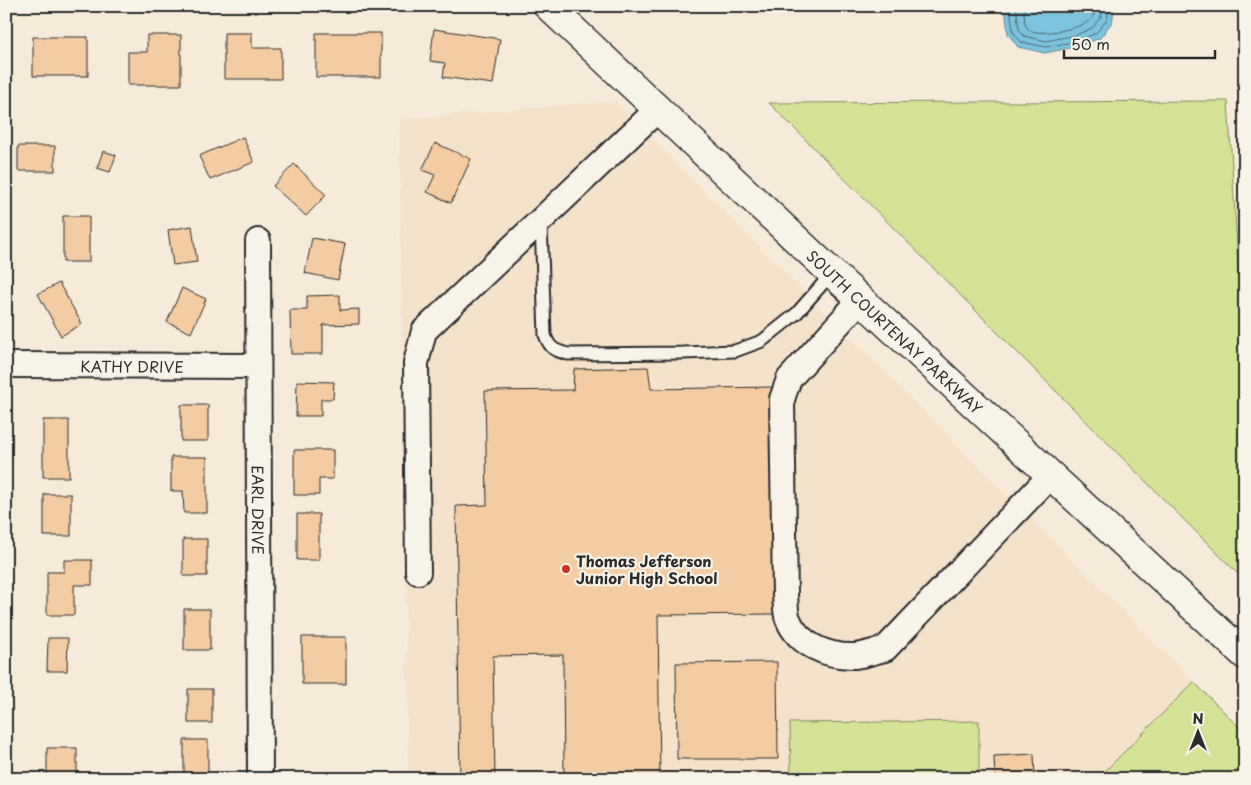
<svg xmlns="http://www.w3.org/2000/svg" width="1251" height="785" viewBox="0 0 1251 785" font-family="'Playpen Sans',sans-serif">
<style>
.built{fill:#f5e2ca}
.green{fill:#d4e295;stroke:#808660}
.water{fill:#7cc3dd;stroke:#5c8696}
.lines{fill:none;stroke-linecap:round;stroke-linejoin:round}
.shore{stroke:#4b6872;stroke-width:1}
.building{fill:#f3cca3;stroke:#2b2b2b}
.lane-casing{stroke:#2b2b2b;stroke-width:15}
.street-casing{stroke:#2b2b2b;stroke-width:28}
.secondary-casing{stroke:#2b2b2b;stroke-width:31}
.lane{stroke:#f7f3e8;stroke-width:11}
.street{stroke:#f7f3e8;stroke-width:24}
.secondary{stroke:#f7f3e8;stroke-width:28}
.poi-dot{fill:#c8321e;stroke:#f7f3e8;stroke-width:2}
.labels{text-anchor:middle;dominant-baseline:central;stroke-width:4.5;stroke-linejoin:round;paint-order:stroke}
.street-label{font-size:15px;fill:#2b2b2b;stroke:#f7f3e8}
.poi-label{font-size:15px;font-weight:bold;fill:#2b2b2b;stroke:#f7f3e8;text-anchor:start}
</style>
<rect width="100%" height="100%" fill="#f6ebda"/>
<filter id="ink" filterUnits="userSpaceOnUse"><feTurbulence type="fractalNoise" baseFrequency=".02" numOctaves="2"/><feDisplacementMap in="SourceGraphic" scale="10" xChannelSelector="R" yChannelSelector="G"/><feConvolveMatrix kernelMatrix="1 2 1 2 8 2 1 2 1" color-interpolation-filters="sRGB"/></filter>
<g filter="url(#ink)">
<path class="built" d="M614,101L1245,733V779H408L399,119Z"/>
<path class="green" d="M1228,101L1245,376V581L769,103Z
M1194,682L1245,733V779H1097Z
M979,721V779H791L790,723Z"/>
<path class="water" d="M1005,6H1115L1112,22L1100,38L1079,46L1045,53L1018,47L1008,34Z"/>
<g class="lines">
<path class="shore" d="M1010,6L1013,32L1021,42L1046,47L1078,41L1096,33L1107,20L1110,6
M1016,6L1019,29L1024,36L1046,41L1076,35L1092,28L1101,17L1104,6
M1024,6C1024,11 1024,27 1028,29C1039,37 1075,29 1086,23C1093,19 1095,13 1096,6"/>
</g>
<path class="building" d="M434,29L500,39L493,84L443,77L445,63L430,61Z
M224,33H252V48H281V79H224Z
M316,33H381V77H316Z
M147,35H181V85H128V52H147Z
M33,37H88V76H33Z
M243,137L254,162L210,180L199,156Z
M435,143L471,159L451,203L427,192L435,175L422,170Z
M18,146H55V171H18Z
M103,151L116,155L110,172L97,168Z
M294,164L326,195L306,216L273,186Z
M63,216H89V262H63Z
M192,226L197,262L173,265L168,230Z
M312,238L345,244L338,280L305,273Z
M59,283L82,324L61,336L38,294Z
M182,288L206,299L191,333L167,322Z
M340,295V310L359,309V324L323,325V354H291L290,310H307V296Z
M648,367L651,389L774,387L777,614L658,615L660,779H564L563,655L493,656L495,779H460L456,506L487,505L485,391L573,390L574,369Z
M297,381L334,382L333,399H321V416H296Z
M181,405H208V441H181Z
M43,420H69V477H43Z
M294,450H333V479H319V495H294Z
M171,457H207V513H184L183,491H171Z
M44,494H71V536H44Z
M297,514H319V560H297Z
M183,539H207V576H183Z
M64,560H92V585H74V615H47V572H64Z
M184,609H210V650H184Z
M302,637H346V684H302Z
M48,638H68L67,671H47Z
M777,662L778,759H677L676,663Z
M188,689H212V723H188Z
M184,740H208V779H184Z
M47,748H77V779H47Z
M1034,754L1035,779H995L994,756Z"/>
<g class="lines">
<defs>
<path id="lane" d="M541,222L545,335C550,349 554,350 568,354L683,353L735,351L762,341L797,313L832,273"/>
<g id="street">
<path id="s1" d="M258,241L260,779"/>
<path d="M861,299L789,379L782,399L785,595C786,603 785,612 788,619C798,645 828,657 855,656C865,655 875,651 885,649L1051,475"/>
<path id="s2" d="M6,365L258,366"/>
<path d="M418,572L416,363L424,331L657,110"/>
</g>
<g id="secondary">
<path id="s3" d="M548,6L832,273L1245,655"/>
</g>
</defs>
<use href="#lane" class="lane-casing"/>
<use href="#street" class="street-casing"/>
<use href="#secondary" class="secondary-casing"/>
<use href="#lane" class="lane"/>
<use href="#street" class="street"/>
<use href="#secondary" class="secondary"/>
</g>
</g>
<circle class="poi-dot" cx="566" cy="569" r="5"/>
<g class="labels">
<g class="street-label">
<text stroke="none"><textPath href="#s3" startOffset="476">SOUTH COURTENAY PARKWAY</textPath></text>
<text stroke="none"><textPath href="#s2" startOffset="126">KATHY DRIVE</textPath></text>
<text stroke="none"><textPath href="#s1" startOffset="269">EARL DRIVE</textPath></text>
</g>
<g class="poi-label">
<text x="576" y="560">Thomas Jefferson<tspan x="576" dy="17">Junior High School</tspan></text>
</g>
</g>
<rect width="1251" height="785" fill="none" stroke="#f7f3e8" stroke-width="25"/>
<rect x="12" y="12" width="1226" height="760" fill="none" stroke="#2b2b2b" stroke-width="2" filter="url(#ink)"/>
<g transform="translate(1198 732)" stroke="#f7f3e8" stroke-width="4" paint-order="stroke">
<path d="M0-4L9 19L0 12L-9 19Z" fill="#2b2b2b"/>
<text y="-8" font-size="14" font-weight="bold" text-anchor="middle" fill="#2b2b2b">N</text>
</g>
<path d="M1064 50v8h151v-8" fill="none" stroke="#2b2b2b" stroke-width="2.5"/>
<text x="1071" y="50" font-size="15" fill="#2b2b2b" stroke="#f7f3e8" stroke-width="4" paint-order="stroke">50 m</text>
</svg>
